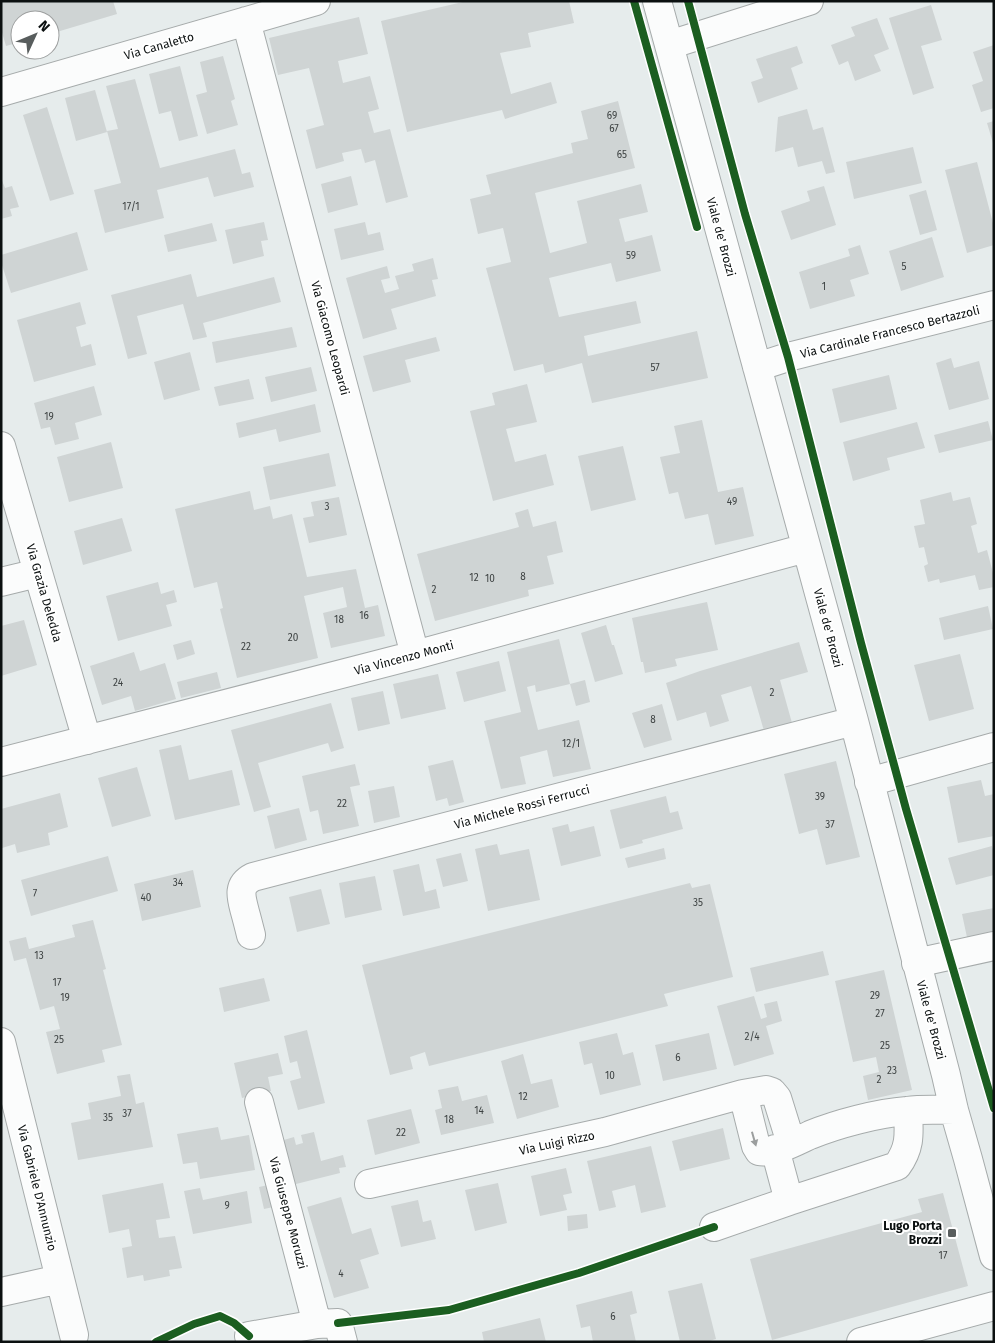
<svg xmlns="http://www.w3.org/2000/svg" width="995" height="1343" viewBox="0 0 995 1343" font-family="'Fira Sans',sans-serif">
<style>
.building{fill:#cfd4d4}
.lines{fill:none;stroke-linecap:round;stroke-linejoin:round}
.minor-casing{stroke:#a6abab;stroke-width:30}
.minor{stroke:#fbfcfc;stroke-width:28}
.cycleway-casing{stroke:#fff;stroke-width:11}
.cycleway{stroke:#1b5e20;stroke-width:8}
.oneway{fill:#9b9e9e}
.poi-dot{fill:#585d5d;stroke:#fff;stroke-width:2}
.labels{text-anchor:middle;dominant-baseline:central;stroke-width:4;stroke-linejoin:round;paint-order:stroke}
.number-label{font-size:10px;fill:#3e4343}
.street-label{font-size:12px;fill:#0b1010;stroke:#fff}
.poi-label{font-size:12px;font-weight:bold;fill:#0b1010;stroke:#fff;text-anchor:end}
</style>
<rect width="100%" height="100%" fill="#e6ecec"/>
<path class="building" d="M1,1H113L117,14L50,34V20H20V42L6,46L1,29Z
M467,1H569L574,23L528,33L531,47L500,53L511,94L551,82L557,103L505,119L502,110L407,132L381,21Z
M931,5L942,40L921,46L934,88L913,95L889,18Z
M359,17L368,54L338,61L343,83L370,76L379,109L368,112L374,133L390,129L408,197L386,203L375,160L365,163L361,149L342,153L344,161L316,169L306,130L324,125L309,68L278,75L269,38Z
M877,18L889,49L874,55L881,71L855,81L848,61L839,65L831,45L855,36L851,27Z
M994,45V108L981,112L972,85L983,81L973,52Z
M797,46L803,63L791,68L798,89L758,103L751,82L763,78L756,59Z
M223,56L235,99L231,101L238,125L207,134L196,95L207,92L200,62Z
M180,66L198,136L179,141L171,111L159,114L149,74Z
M135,79L160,168L235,149L242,174L250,172L254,187L214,197L208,177L157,190L164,218L105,233L94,190L121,183L107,131L118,129L106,86Z
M95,90L107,132L76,141L65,98Z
M618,101L635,168L535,193L550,253L587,243L577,201L641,184L648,212L619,219L625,242L652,235L661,271L616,282L611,263L549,278L559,317L636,301L641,323L584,336L588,356L697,331L708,378L592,403L582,363L545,373L543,364L514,371L486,268L511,262L503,228L478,234L470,199L491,194L486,175L573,153L571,143L588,139L581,111Z
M47,107L74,194L50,201L23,115Z
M807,109L813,130L823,127L835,172L826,174L822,161L798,167L793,147L775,152L778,117Z
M994,121V143H993L987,123Z
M913,147L922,183L854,199L846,162Z
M977,162L994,227V245L967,253L945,170Z
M351,176L358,205L328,213L321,184Z
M1,178L5,188L12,186L19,207L10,209L12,216L1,219Z
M824,186L836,225L791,240L781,211L810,201L807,191Z
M926,190L937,230L920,235L909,195Z
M264,222L268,240L261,241L264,256L233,264L225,230Z
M365,222L368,235L380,232L384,250L341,260L334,229Z
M212,223L217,241L168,252L164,235Z
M77,232L88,270L11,293L1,262V255Z
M932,237L944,277L901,291L889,251Z
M860,245L869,274L850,280L855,296L810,309L799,272L850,256L848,249Z
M433,258L438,279L432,280L436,296L391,309L397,329L363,339L346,278L387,266L390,278L381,280L385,293L399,289L395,276L414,271L412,264Z
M191,274L197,297L274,277L281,302L203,323L207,337L193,340L183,304L137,316L147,354L128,359L111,295Z
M80,302L86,324L76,327L81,347L91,344L96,365L34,382L17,320Z
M292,327L297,347L216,363L212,342Z
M436,337L440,351L405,360L411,382L373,392L363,356Z
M190,352L200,390L164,400L154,362Z
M951,358L954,368L979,361L989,399L949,410L936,363Z
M311,367L317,391L271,402L265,377Z
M889,375L897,409L840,423L832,389Z
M249,379L254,399L219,406L214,387Z
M527,384L537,422L506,429L515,462L546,454L554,485L493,501L470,411L495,405L492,393Z
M94,386L102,415L75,423L79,439L55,445L50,427L41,429L34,403Z
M315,404L321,432L279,442L276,429L239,438L236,423Z
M702,420L718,492L743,487L754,536L715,545L708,514L685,519L678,492L669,494L660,457L680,453L674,426Z
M988,421L993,440L939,453L934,435Z
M917,422L925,448L887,458L890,470L853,481L843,442Z
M111,442L123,488L69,502L57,457Z
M623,446L636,500L591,511L578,456Z
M329,453L336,486L270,500L263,467Z
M250,491L254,510L270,506L273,519L292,514L307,577L356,569L365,608L378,605L385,636L331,648L323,613L347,607L343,587L304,596L318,658L237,678L220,609L223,608L217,582L194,588L175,509Z
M951,492L953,501L970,497L977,524L971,526L978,553L987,550L994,577V587L979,590L975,575L940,583L939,579L928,582L924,566L928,564L924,547L919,548L914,526L925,524L920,500Z
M339,497L347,535L309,543L303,518L314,516L311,502Z
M528,509L533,527L556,521L563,552L547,556L554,584L528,590L529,596L435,621L417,554L519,527L515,513Z
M122,518L132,551L83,565L74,531Z
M158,582L161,594L174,590L177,602L166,605L172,626L118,641L106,596Z
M707,602L718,650L675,659L677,666L645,673L643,662H641L632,618Z
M988,606L993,629L944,640L939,618Z
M24,620L37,665L1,676V626Z
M606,625L612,645H614L623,674L595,682L581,633Z
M559,639L570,684L536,692L535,685L527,687L538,730L579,720L591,769L553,777L547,750L520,757L526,784L501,789L484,721L521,712L507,652Z
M191,640L195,654L177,660L173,645Z
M799,642L808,672L780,680L792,723L764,731L751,686L721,695L729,721L710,727L706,712L677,721L666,683L700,671Z
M134,652L140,671L165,663L176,699L135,711L131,696L102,705L90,666Z
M960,654L974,709L929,721L914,665Z
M499,661L506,691L464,702L456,672Z
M217,672L221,688L181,698L177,682Z
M438,674L446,709L401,719L393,684Z
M585,680L590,702L576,706L570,684Z
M383,691L390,724L358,731L351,698Z
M331,703L344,748L331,752L328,743L258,763L271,807L254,812L231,730Z
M662,704L672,740L644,748L632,713Z
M181,745L189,780L232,770L240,805L175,820L159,750Z
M453,760L464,802L449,806L447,798L436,801L428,766Z
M836,761L860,857L826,865L817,829L799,834L784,774Z
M355,764L360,785L350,787L359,826L323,834L318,810L310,812L302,776Z
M137,767L151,816L112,827L98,778Z
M981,780L985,796L994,794V836L958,843L947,787Z
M394,786L400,817L374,823L368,791Z
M60,793L68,827L48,833L50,845L17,853L15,844L2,848L1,809Z
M666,796L670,813L678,811L683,829L642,840L643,843L620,849L610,810Z
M299,808L307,840L275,849L267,816Z
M568,824L570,832L594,826L601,856L561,866L552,828Z
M497,844L500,855L529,849L540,900L488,911L475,849Z
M992,846L994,854V875L956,885L948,858Z
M664,848L666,859L628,868L625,858Z
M461,853L468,881L443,887L436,859Z
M108,856L118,891L31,916L21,880Z
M419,864L425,892L436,889L440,908L403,916L393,870Z
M193,870L201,907L142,921L134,884Z
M375,876L382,910L345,918L339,883Z
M690,883L692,888L710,884L733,977L664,994L668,1006L429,1066L425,1052L410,1057L413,1069L390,1075L362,965Z
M321,889L330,924L297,932L289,897Z
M994,908V937L968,942L962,914Z
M93,920L106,969L103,970L122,1045L102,1050L105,1062L57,1074L46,1032L60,1029L54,1006L40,1010L26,958L14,961L9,941L26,937L29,949L75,937L72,925Z
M823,951L829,975L756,992L750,968Z
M884,970L912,1090L868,1100L863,1076L879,1072L876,1057L853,1062L835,981Z
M264,978L270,1001L224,1012L219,988Z
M754,996L761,1019L767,1017L764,1004L777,1001L782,1021L766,1026L774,1054L734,1066L717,1006Z
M307,1030L325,1103L298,1110L290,1081L301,1078L297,1061L290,1063L284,1036Z
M617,1033L623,1055L633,1052L641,1085L600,1095L592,1063L584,1065L579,1042Z
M709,1033L717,1069L663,1081L655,1045Z
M278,1053L283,1074L268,1077L271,1091L242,1098L234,1063Z
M523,1054L531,1084L552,1079L559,1107L517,1119L501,1061Z
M130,1074L136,1104L144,1102L153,1147L78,1160L71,1123L91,1119L88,1103L121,1096L117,1076Z
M458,1086L462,1101L487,1095L494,1123L441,1135L435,1110L442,1108L438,1090Z
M411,1109L420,1143L375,1155L367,1120Z
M218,1127L221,1140L249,1135L255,1170L200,1179L197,1162L183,1164L177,1134Z
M723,1128L730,1159L680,1171L672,1141Z
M314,1132L321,1161L343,1155L346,1167L339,1168L340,1173L288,1186L277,1142L294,1137L296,1145L303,1143L301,1135Z
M651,1146L666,1207L641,1213L635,1185L612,1191L616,1207L599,1211L587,1161Z
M566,1168L572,1193L563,1195L567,1210L540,1216L531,1176Z
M163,1183L170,1218L156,1220L159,1238L175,1236L182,1268L169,1270L170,1276L144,1281L143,1275L127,1278L122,1248L132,1246L129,1229L109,1233L102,1195Z
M498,1183L507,1223L475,1231L465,1190Z
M273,1184L278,1206L264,1209L259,1187Z
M200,1188L203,1200L247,1191L252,1223L193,1234L184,1191Z
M943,1193L968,1286L772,1340L750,1259L922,1212L918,1199Z
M341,1197L352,1234L371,1228L379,1254L360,1260L369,1288L334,1298L307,1207Z
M418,1200L423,1222L431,1220L436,1239L401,1247L391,1206Z
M587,1214L588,1228L568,1231L567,1216Z
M702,1283L716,1339L706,1342H680L668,1291Z
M632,1291L637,1313L630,1315L636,1342H593L590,1326L581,1328L576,1305Z
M540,1318L546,1342H484L482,1332Z"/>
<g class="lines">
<defs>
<path id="minor" d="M657,1L854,721L946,1075L954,1110L968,1159L994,1256
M246,21L415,655
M669,45L809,1
M1,92L316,1
M757,367L788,357L994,305
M1,446L87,740
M1,582L38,573
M1,762L415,655L806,548
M869,782L994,747
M251,935C249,927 247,919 245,912C241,897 237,885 253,877L854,721
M916,963L994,946
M1,1042L74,1335
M743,1094L756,1146L759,1151C773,1154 797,1141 810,1135C837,1124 878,1113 907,1111C922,1109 938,1110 954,1110
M259,1102L317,1324
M775,1149L789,1201L897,1166C911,1147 909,1133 908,1111
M369,1184L605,1132L743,1094L766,1090L772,1092L777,1098L791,1143
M714,1227L789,1201
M1,1292L60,1279
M249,1336L317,1324L338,1323L343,1342
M861,1342L994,1306"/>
</defs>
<use href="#minor" class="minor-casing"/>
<use href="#minor" class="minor"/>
<defs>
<path id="cycleway" d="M634,1L697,227
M688,1L745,214L788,357L861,643L906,809L994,1108
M338,1323L449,1310L579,1273L714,1227
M156,1342L194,1324L220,1316L234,1323L249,1336"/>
</defs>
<use href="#cycleway" class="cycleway-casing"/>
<use href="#cycleway" class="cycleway"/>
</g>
<defs><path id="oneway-solid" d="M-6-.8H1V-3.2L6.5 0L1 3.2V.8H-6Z" transform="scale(1.25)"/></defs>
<use class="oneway" href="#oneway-solid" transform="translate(754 1139) rotate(74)"/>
<rect class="poi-dot" x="947" y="1228" width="10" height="10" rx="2.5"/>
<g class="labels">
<g class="number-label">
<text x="612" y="116">69</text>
<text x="614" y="129">67</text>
<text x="622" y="155">65</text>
<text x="131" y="207">17/1</text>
<text x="631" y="256">59</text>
<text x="904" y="267">5</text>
<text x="824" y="287">1</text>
<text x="655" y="368">57</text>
<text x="49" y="417">19</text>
<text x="732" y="502">49</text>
<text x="327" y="507">3</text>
<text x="523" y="577">8</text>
<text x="474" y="578">12</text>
<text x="490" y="579">10</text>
<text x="434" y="590">2</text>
<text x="364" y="616">16</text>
<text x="339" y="620">18</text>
<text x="293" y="638">20</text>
<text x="246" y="647">22</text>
<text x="118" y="683">24</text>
<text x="772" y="693">2</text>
<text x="653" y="720">8</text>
<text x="571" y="744">12/1</text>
<text x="820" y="797">39</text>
<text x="342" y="804">22</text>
<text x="830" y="825">37</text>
<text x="178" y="883">34</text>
<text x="35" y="894">7</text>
<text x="146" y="898">40</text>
<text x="698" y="903">35</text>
<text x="39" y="956">13</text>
<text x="57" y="983">17</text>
<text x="875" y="996">29</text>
<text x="65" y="998">19</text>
<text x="880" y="1014">27</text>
<text x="752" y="1037">2/4</text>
<text x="59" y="1040">25</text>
<text x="885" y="1046">25</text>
<text x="678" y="1058">6</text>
<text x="892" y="1071">23</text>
<text x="610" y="1076">10</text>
<text x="879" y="1080">2</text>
<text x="523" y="1097">12</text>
<text x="479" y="1111">14</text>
<text x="127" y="1114">37</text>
<text x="108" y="1118">35</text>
<text x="449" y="1120">18</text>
<text x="401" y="1133">22</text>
<text x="227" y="1206">9</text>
<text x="943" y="1256">17</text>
<text x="341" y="1274">4</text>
<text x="613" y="1317">6</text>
</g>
<g class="street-label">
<text transform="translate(159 46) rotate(-16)">Via Canaletto</text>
<text transform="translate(721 237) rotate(75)">Viale de' Brozzi</text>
<text transform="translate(890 332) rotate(-14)">Via Cardinale Francesco Bertazzoli</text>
<text transform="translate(330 338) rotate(75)">Via Giacomo Leopardi</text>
<text transform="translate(44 593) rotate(74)">Via Grazia Deledda</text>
<text transform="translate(828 628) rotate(75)">Viale de' Brozzi</text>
<text transform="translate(404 658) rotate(-15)">Via Vincenzo Monti</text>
<text transform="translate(522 807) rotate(-15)">Via Michele Rossi Ferrucci</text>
<text transform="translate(931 1020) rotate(75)">Viale de' Brozzi</text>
<text transform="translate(557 1143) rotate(-12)">Via Luigi Rizzo</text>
<text transform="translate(37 1188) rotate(76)">Via Gabriele D'Annunzio</text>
<text transform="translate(288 1213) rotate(75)">Via Giuseppe Moruzzi</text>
</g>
<g class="poi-label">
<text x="942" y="1226">Lugo Porta<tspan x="942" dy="14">Brozzi</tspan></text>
</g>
</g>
<rect width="995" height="1343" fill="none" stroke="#0b1010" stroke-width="5"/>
<g transform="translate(35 35) rotate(46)"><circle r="24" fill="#ffffff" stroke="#9d9f9f"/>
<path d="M0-4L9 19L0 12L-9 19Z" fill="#585d5d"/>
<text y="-8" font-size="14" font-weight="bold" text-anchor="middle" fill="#0b1010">N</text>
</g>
</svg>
